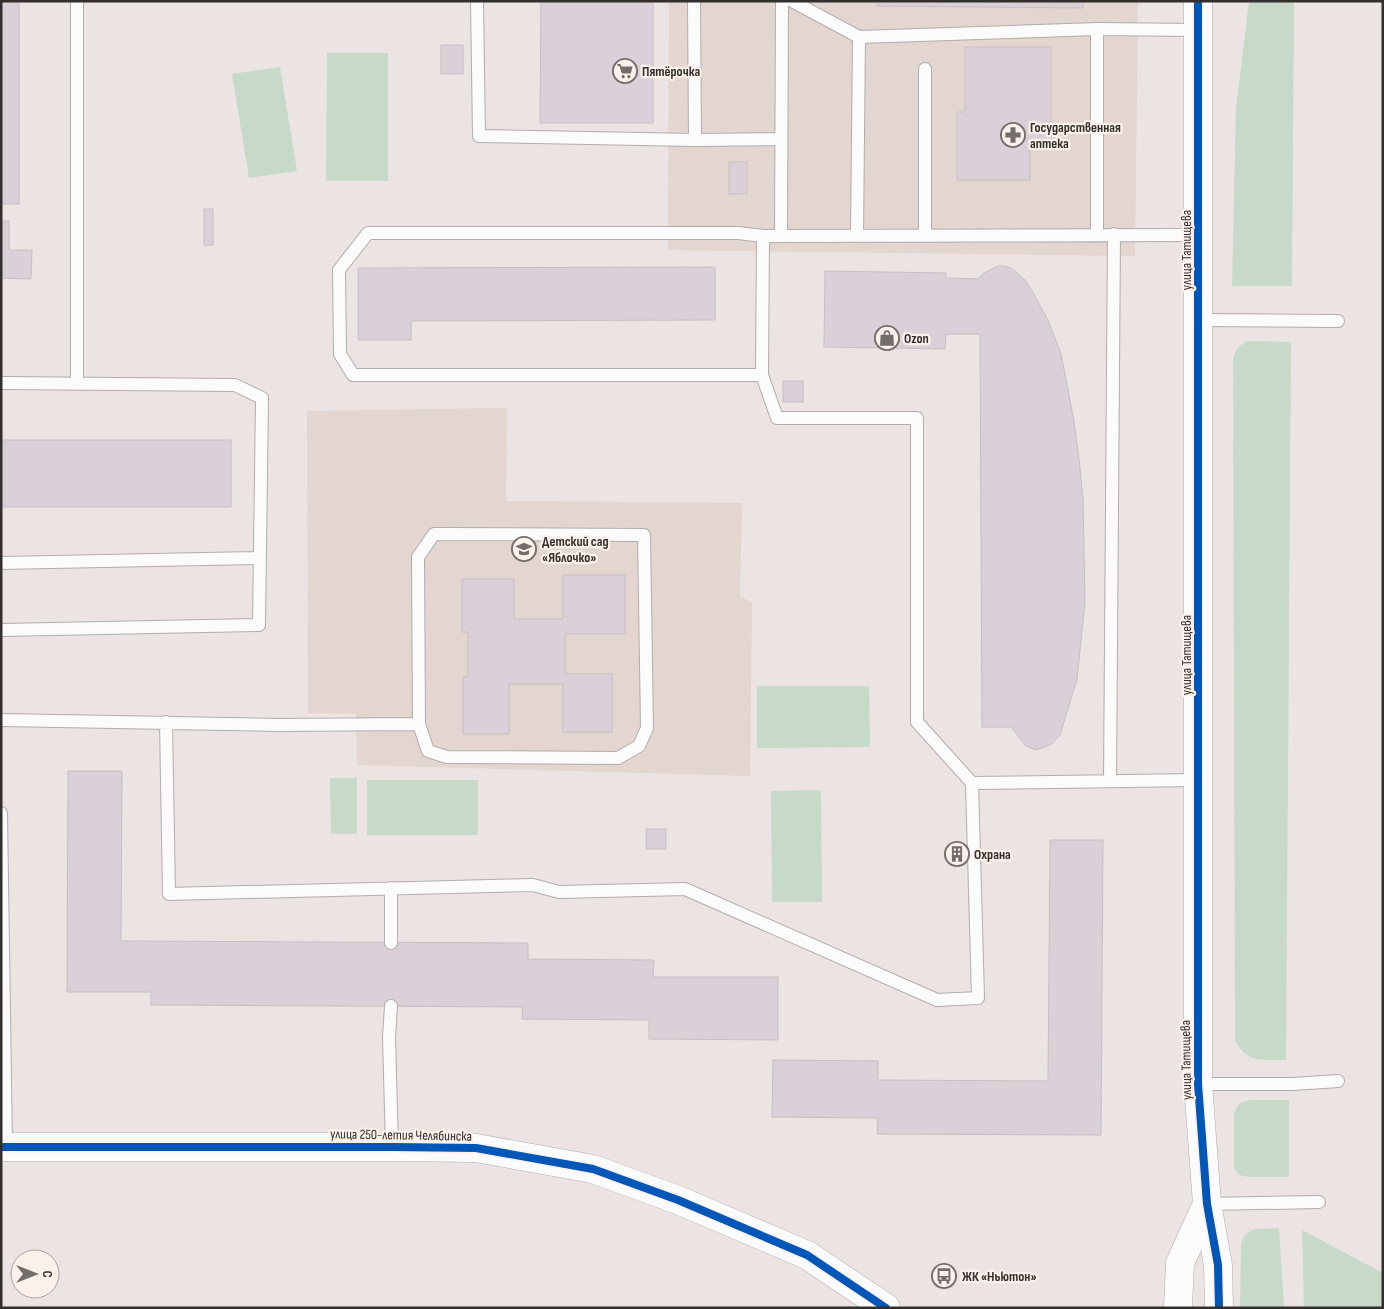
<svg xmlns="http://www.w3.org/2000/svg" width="1384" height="1309" viewBox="0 0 1384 1309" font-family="'Sofia Sans Condensed',sans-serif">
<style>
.built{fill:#e3d5cf}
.green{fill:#c7daca}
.building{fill:#dbd0d8;stroke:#c4c0c0}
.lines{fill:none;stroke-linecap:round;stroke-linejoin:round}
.service-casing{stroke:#b2acab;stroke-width:14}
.tertiary-casing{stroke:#b2acab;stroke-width:29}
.service{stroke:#fcfbfb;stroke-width:12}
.tertiary{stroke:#fcfbfb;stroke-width:28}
.cycleway-casing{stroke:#fcf0eb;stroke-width:11}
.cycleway{stroke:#0057b8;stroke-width:8}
.labels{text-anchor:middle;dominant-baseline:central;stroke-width:4.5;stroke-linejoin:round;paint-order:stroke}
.poi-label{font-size:14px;font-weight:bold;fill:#332f2d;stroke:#fcf0eb;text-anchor:start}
.street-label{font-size:14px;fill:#332f2d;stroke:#fcf0eb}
</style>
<rect width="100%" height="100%" fill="#ebe4e2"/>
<path class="built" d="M669,1H1138L1135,256L668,250Z
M507,408L506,501L742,503L740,596L752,603L750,776L357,765L356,714L308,713L307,411Z"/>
<path class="green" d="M1249,1H1294L1292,286H1232L1236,108Z
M327,53H388V181H326Z
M280,67L297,171L249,178L232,74Z
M1248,341L1291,342L1286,1060C1262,1060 1247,1064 1235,1040L1233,361C1235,351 1237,346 1248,341Z
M757,686H869L870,747L757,748Z
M330,778H357V834H331Z
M367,780H478V835H367Z
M821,790L822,902H772L771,791Z
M1250,1100H1289V1177H1249L1239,1175L1234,1168V1113L1239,1103Z
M1279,1228L1284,1308H1240L1241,1245C1245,1224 1261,1230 1279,1228Z
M1302,1230L1383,1273V1308H1304Z"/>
<path class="building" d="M1,1H19V204H1Z
M541,1H653V123H540Z
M877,1H1083V8L877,6Z
M441,45H463V74H441Z
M965,47H1051V149H1030V180H957V112H965Z
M729,162H747V194H729Z
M204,209H213V245H204Z
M1,221H9V250H32L31,279L1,278Z
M998,266H1004L1011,268L1025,280L1032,291L1048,320L1061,354L1074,421L1079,459L1083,499L1085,601L1077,679L1060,735L1053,743L1045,747L1036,750L1026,746L1011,727H982L980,334H946L945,349L824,347L825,271L946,273V278L978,279L984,273Z
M715,267V320L411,321V340H358V268Z
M783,381H803V402H783Z
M1,440H231V507H1Z
M563,575H625V634H565V674H612V732H563V684H509V734H463V677H468V632H462V579H514V619H563Z
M68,771H122L121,941L528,943V959L654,960L653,977H778V1040L649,1039V1020L522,1019L523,1007L151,1005V992H67Z
M646,829H666V849H646Z
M1050,840H1103L1101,1135L877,1134L878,1118L772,1117L773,1060L878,1061V1080L1048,1081Z
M951,847H963V861H951Z"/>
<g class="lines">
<defs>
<path id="service" d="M77,1V383
M477,1L479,136L695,140L694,1
M792,1L859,37L1097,29V234
M1097,29L1198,30
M925,69V235
M695,140L781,139
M781,236L782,1
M857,236L859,37
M1198,320L1338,321
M762,375H353L340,354L339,270L368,233H738L763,236L1199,235
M1,383L235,385L262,398L259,625L1,630
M1,563L260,558
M1,720L277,725L419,724L428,751L447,757L618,758L639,746L647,728L644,535L434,534L418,557L419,724
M166,722L169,894L533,885L559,892L685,889L937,1000L978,998L972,783L917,722V418H777L762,375L763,236
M1110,781L1114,234
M972,783L1198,780
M1,813L6,1147
M391,888V943
M391,1006L389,1037L392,1147
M1198,1084H1293L1338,1081
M1207,1204L1319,1202"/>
<path id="tertiary" d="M1198,1V1084L1207,1204L1218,1265L1219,1308
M1,1147H392L476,1148L593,1169L678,1200L807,1255L886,1308
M1178,1308L1180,1263L1207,1204"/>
</defs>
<use href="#service" class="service-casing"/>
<use href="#tertiary" class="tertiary-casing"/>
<use href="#service" class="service"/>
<use href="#tertiary" class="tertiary"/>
<defs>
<path id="cycleway" d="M1198,1V1084L1207,1204L1218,1265L1219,1308
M1,1147H392L476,1148L593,1169L678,1200L807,1255L886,1308"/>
</defs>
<use href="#cycleway" class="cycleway-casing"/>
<use href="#cycleway" class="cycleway"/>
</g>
<defs>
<symbol id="supermarket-ring" viewBox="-11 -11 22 22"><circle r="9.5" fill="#fcf0eb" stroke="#736e6c" stroke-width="1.5"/><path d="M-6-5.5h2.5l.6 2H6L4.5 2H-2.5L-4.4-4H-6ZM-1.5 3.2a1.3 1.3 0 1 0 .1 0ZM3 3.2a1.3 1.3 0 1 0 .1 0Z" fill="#736e6c"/></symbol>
<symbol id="pharmacy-ring" viewBox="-11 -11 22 22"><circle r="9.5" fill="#fcf0eb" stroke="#736e6c" stroke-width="1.5"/><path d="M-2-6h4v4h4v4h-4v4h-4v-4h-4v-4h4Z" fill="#736e6c"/></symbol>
<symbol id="shop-ring" viewBox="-11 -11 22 22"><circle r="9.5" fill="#fcf0eb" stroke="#736e6c" stroke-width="1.5"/><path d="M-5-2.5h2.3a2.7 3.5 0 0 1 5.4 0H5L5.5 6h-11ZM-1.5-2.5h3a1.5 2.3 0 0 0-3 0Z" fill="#736e6c"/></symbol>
<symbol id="school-ring" viewBox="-11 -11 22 22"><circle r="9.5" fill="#fcf0eb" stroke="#736e6c" stroke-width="1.5"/><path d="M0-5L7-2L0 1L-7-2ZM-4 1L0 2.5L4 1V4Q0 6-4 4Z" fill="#736e6c"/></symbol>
<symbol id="building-ring" viewBox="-11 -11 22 22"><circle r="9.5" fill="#fcf0eb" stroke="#736e6c" stroke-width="1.5"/><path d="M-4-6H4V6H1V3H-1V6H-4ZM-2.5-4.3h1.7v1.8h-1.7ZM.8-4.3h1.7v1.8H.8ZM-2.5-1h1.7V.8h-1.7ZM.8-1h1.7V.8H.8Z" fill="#736e6c"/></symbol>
<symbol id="bus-ring" viewBox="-11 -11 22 22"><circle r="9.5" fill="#fcf0eb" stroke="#736e6c" stroke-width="1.5"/><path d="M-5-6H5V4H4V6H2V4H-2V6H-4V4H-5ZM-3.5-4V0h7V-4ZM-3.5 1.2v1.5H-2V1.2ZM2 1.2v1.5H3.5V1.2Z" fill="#736e6c"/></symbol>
</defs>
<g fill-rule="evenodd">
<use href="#supermarket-ring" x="611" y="57" width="28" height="28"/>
<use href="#pharmacy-ring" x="999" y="121" width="28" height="28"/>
<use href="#shop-ring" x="873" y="324" width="28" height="28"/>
<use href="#school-ring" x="510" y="535" width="28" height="28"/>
<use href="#building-ring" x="943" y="840" width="28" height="28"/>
<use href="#bus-ring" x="930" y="1262" width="28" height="28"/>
</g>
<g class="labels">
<g class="poi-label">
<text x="642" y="71">Пятёрочка</text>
<text x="1030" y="127">Государственная<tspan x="1030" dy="16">аптека</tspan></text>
<text x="904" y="338">Ozon</text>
<text x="542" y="541">Детский сад<tspan x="542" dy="16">«Яблочко»</tspan></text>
<text x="974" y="854">Охрана</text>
<text x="962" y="1276">ЖК «Ньютон»</text>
</g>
<g class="street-label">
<text transform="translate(1186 250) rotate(-90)">улица Татищева</text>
<text transform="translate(1186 655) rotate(-90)">улица Татищева</text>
<text transform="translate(1186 1060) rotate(-91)">улица Татищева</text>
<text transform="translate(401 1135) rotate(1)">улица 250-летия Челябинска</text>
</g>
</g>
<rect width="1384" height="1309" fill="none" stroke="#332f2d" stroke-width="5"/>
<g transform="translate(35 1274) rotate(90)"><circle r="24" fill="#fcf0eb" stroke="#aca39f"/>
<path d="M0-4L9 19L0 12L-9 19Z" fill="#736e6c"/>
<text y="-8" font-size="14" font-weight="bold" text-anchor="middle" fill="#332f2d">С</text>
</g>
</svg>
